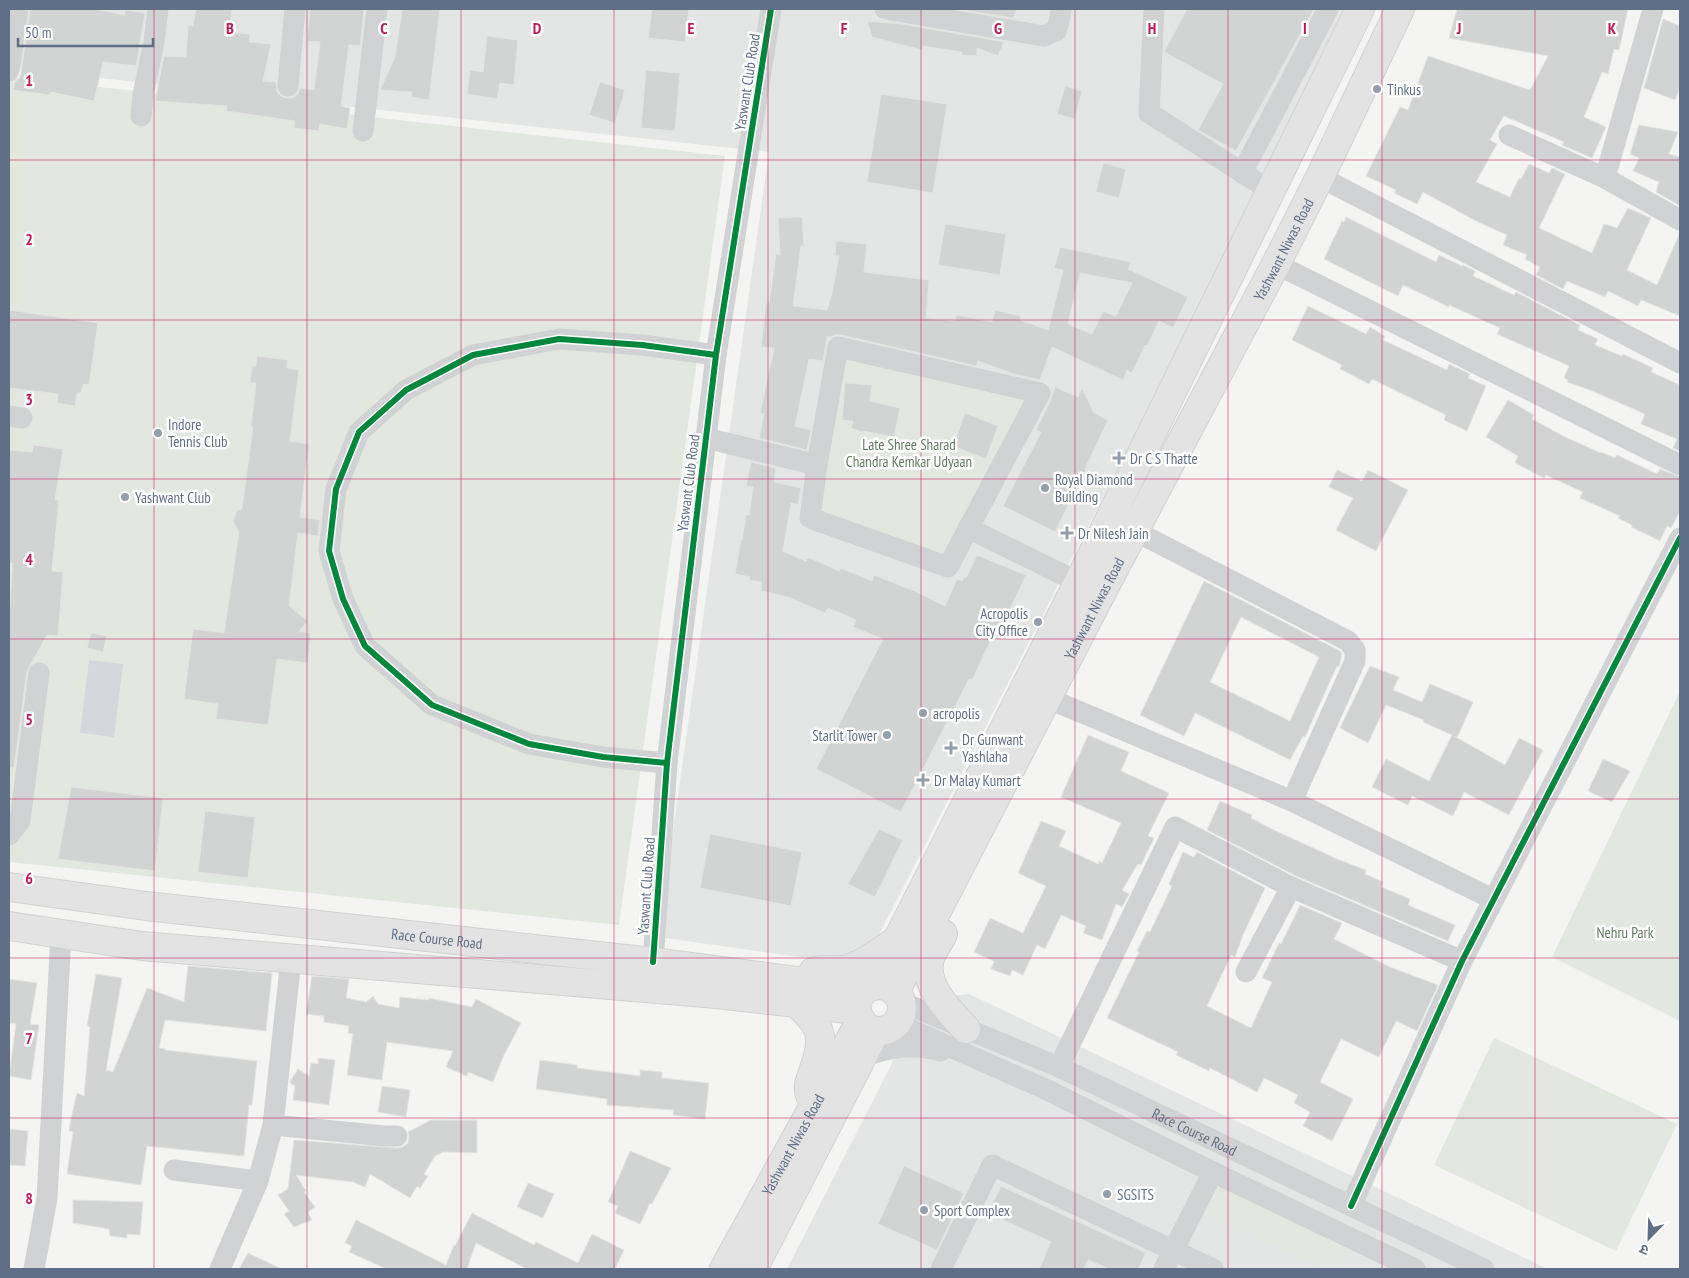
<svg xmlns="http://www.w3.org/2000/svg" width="1689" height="1278" viewBox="0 0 1689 1278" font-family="'PT Sans Narrow','Noto Sans Devanagari',sans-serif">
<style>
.built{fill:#e4e5e5}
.green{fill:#e2e8e0}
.water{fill:#d2d8dc}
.building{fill:#d2d3d3;stroke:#e4e4e2;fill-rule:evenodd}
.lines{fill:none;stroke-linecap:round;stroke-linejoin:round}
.major-casing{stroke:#d0d2d2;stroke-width:30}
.minor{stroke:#d1d2d3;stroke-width:21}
.major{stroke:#e3e3e4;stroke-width:28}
.cycleway-casing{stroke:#fff;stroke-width:9}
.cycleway{stroke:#00873e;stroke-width:6}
.grid{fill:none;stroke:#c2185b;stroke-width:1;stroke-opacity:0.55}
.poi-dot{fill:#949eac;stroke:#fff;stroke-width:2}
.labels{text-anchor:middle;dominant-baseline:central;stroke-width:5;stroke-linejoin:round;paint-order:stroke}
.street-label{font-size:15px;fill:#616f86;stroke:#fff}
.poi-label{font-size:15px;fill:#616f86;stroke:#fff;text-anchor:start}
.park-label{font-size:15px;fill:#627c61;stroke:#fff}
.grid-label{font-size:16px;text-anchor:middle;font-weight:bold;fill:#c2185b;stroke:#fff;stroke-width:5;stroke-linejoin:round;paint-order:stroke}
</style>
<rect width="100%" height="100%" fill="#f4f5f2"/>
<path class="built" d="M9,9H1353L863,966L658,937L769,152L288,100L9,67Z
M969,994L1548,1269H787L912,1024L933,998Z"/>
<path class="green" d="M9,77L725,156L619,925L9,862Z
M838,347L1040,393L948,567L810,518Z
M1680,691V1021L1552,957Z
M1494,1038L1677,1124L1616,1251L1434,1165Z
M1227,1172L1356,1234L1337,1269H1325L1207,1215Z"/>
<path class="water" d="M89,660L123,664L114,737L80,733Z"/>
<path class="building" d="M30,9H94L125,15V10L145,13L136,66L103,62L94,101L51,92L50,95L13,90L15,82L19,78L21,73Z
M196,9H232L229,32L250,34L249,42L271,44L263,81L276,82L277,92L281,96L287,98L294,97L298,94L300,88L314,90L320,42L307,41L310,9H364L360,46L349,45L341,106L350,108L347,129L320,124L319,131L294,128L295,121L226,111L227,106L155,101L164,56L186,57L188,25L193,26Z
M402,9H440L429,100L411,97L412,92L380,90L395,57Z
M652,9H689L685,42L648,38Z
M958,9H1017L1013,18Z
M1187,9H1314L1236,151L1198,130L1223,84L1164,52Z
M1457,9H1628L1619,50L1614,49L1608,74L1602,72L1584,117L1606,127L1592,158L1562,145L1564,142L1504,116L1490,140L1497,144L1476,182L1510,197L1519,178L1521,179L1529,164L1549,173L1552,168L1565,174L1539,228L1592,253L1604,224L1617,228L1628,208L1651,218L1627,270L1657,285L1680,232V316L1641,300L1638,306L1608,291L1605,297L1567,281L1563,289L1536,275L1540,267L1525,259L1527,255L1503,245L1507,235L1476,221L1423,192L1417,204L1394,193L1396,190L1366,176L1400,107L1408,110L1428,56L1530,90L1548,56L1449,38Z
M1663,19L1680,26V88L1675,100L1644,88Z
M867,21L902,24L1004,42L998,56L977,48V56L961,55L962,52L923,46L922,50L872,37Z
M487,36L518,40L514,85L500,83L497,99L467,94L470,70L483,72Z
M646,70L680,73L675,131L641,128Z
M600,82L625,90L615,123L589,115Z
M1065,86L1082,91L1075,119L1057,114Z
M881,94L947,104L933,193L867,182Z
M1639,125L1678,132L1669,154L1680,157V206L1656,192L1659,182L1633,171L1639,158L1630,154Z
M1103,163L1126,169L1119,198L1096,192Z
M802,217L804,246H801L793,306L827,310L832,293L839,256H835L836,241L867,244L864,272L929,280L926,318L955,321L956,315L992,322L995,310L1021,316L1020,320L1048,330L1063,270L1054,268L1060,247L1131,262L1128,269L1188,297L1173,328L1159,321L1147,346L1145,345L1132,373L1127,370L1123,380L1052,347L1040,380L1014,374L978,361L976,366L841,335H835L831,337L827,336L823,361L809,359L795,426L811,430L807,450L759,438L764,414L760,413L774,348L761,347L766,303H769L776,254L780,255L778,218ZM1080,273L1132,283L1116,316L1103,311L1092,334L1068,324Z
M1346,217L1436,262L1439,255L1462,266L1463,265L1475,271L1473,276L1514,295L1516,292L1580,325L1578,330L1598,339L1595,345L1622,356L1623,354L1653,368L1651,372L1680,385V451L1673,448L1677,439L1641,424L1645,414L1590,390L1567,382L1568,380L1564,378L1569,366L1497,334L1500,328L1449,305V307L1403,285L1398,296L1324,259L1342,221L1344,222Z
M945,224L1006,234L1000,275L938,265Z
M1308,306L1366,334L1370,327L1385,336L1383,340L1447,370L1449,364L1470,374L1468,378L1486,386L1467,431L1444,420L1446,415L1372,379L1369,384L1340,369L1342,365L1292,340Z
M9,310L98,323L89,385L83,384L81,393H77L75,406L57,403L58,394L9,388Z
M257,356L288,360L287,368L299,370L290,441L309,444L300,517L320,520L318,536L298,533L289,606L308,621L299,631L311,633L308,663L277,659L268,725L216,719L218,704L184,699L193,629L224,633L239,532L233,521L236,512L242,508L253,427H251L256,383H250L252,366H256Z
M845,383L872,385L870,401L900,408L894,437L863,431L862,432L851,428L853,421L842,420Z
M1055,387L1078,397L1082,388L1094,413L1108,420L1085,469L1086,470L1055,532L1003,506L1041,432L1036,430L1051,399Z
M1508,400L1534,415L1532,419L1565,437L1601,453V452L1615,458L1617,455L1657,474L1660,469L1680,477V511L1671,528L1667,526L1660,541L1631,527L1632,525L1618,518L1620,516L1580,498L1583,492L1546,475L1544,478L1515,463L1518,456L1486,437Z
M965,413L998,426L986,459L953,446Z
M33,445L63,449L55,500H59L52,571L63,572L58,636L47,635L27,671L14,768L9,767V616L13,563H9V450L32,452Z
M751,462L776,468L774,482L801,488L798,505L791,503L783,551L806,561L808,557L839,571L841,568L872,581L874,575L917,592L945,606L957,579L962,581L964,577L966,578L977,555L1026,575L1006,618L1002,616L972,680L969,679L901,812L816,769L883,639L853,627L856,620L828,608L825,613L788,597L761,591L762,582L749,580L750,577L735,574L741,539L742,540L746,515H749L753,487L746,486Z
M1337,470L1362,481L1368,470L1408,490L1376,551L1336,530L1353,498L1329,487Z
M1204,581L1340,651L1342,654L1339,667L1337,666L1305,737L1303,736L1290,760L1195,713L1184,736L1140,715ZM1241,617L1319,657L1290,721L1210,682Z
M91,633L107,636L103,652L87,648Z
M1370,666L1399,677L1393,690L1422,702L1430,684L1473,702L1457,738L1454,736L1505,765L1519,738L1543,750L1509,815L1464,792L1453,816L1412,796L1408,805L1372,787L1386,759L1429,781L1452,735L1423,722L1424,720L1386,705L1368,743L1340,728Z
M1088,735L1129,752L1121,771L1169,793L1148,836L1154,838L1141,865L1138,864L1122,890L1129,894L1122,907L1116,904L1102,940L1083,933L1086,926L1061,915L1045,949L1037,945L1023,975L1012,970L1010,976L991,969L994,961L974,952L990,918L1023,933L1046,886L1018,873L1041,821L1066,831L1059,846L1098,864L1099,861L1102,863L1121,823L1061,797Z
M1603,759L1630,771L1612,802L1588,791Z
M71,787L163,798L155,871L58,859Z
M1220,801L1252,815L1251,818L1274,830L1337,859L1366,870L1365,874L1383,882L1381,887L1410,899L1408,905L1455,925L1448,941L1296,876L1207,830Z
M205,811L255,817L248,878L198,872Z
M879,829L903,840L875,897L848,884Z
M710,834L802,852L791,906L700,888Z
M1183,852L1194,857L1197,852L1265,888L1243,935L1235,957L1231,955L1207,1006L1251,1028L1272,982L1262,978L1279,943L1281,944L1300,905L1342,923L1334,939L1390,967L1438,985L1417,1031L1396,1021L1379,1057L1341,1039L1320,1082L1353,1099L1332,1141L1303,1126L1310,1112L1294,1103L1298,1095L1264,1078L1257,1092L1210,1068L1209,1071L1176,1055L1178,1052L1107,1018L1139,952L1137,951L1147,931L1150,932L1172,886L1169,884Z
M188,966L272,973L266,1031L165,1020L159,1048L165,1049V1050L257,1061L252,1105H249L244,1156L147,1146L141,1185L67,1174L73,1132L69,1131L72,1114L77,1093L84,1096L90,1027L87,1026L96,974L122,978L106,1070L113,1072L147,988L184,1002Z
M312,976L349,979L346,998L366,1002L373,996L378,1004L399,1008L400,997L428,1000L429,998L472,1007L476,999L521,1023L503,1057L493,1082L468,1072L467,1076L446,1067L453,1051L387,1042L382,1080L347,1075L353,1034L348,1033L349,1026L324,1022V1016L306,1014Z
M9,979L37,983L30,1024L39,1025L31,1080L9,1076L16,1024L9,1023Z
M318,1058L335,1060L329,1105L293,1100L295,1086L290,1083V1081L298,1069L309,1076L311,1063L318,1064Z
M540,1060L577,1065V1068L640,1076V1070L662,1072V1078L709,1083L705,1119L673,1115L674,1110L607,1105V1099L536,1089Z
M382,1086L410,1090L406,1117L378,1112Z
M431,1120H477V1153L443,1152L435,1156L424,1174L428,1176L420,1188L417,1186L410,1198L370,1174L365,1187L353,1182L296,1175L306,1191L304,1192L315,1207L308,1212L312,1220L294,1227L284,1214L289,1211L278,1195L288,1189L294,1140L397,1148L403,1147L408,1143L409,1136L408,1132Z
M9,1129L28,1131L25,1166L9,1165Z
M630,1151L671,1168L652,1204L650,1203L640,1224L615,1213L618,1206L608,1202Z
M904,1166L964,1193L937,1250L878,1224Z
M528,1183L554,1194L543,1218L517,1207Z
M1001,1186L1146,1253L1138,1269H1109L1088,1260L1084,1269H1039L1051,1242L988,1213Z
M73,1200L143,1202L140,1235L127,1234V1238L110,1236L109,1229L73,1223Z
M472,1213L534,1245L536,1242L578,1263L592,1234L624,1250L615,1269H527L476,1243L467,1269H387L349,1252L352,1246L345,1243L356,1220L446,1265L454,1245L455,1246Z
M248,1253L282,1269H239Z"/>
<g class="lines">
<defs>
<g id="major">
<path id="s2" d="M9,887L146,906L653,962L865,990"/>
<path d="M9,926L142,946L717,994L857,1010"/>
<path d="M943,934C939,942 933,950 930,958C922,985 950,1012 966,1029"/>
<path d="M813,972C823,967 837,972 848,969C865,964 881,951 896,941"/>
<circle cx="879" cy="1008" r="23"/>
<path d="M874,986L1083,573L1360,9"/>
<path id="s3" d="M895,992L1105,586L1276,264L1320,177L1400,9"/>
<path d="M796,1003C824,1027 825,1038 813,1072C810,1081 807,1086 810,1095"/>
<path id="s4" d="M724,1269L861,1020"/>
<path d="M753,1269L873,1036"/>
</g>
</defs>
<use href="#major" class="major-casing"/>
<g class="minor">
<path d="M885,9L1044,36L1056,31L1059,22L1061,9"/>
<path d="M1154,9L1149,113L1271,191"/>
<path d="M9,71L18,9"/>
<path d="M288,86L295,9"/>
<path d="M141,116L143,95L154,42L158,9"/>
<path d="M363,131L377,9"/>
<path d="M1509,135L1605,178L1680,220"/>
<path d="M1242,173L1328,9"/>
<path d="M1320,177L1680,363"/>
<path d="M1605,178L1653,9"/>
<path d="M1276,264L1680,465"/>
<path d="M838,347L1040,393L948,567L810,518L817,465Z"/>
<path d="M9,416L22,418"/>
<path d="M706,438L817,465"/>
<path d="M968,528L1078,582"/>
<path d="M1135,531L1348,641L1355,650V661L1292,801"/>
<path d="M1047,698L1292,801L1493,899"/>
<path d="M667,763L603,757L529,744L432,705L365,646L343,599L329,551L336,489L359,432L406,390L473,355L559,339L642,345L716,355"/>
<path d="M9,835L20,821L39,673"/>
<path d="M291,959L273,1125L385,1136H397"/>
<path d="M653,962L667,763L706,438L716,355L771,9"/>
<path d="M1246,972L1291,887"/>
<path id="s1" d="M901,1002L1059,1067L1484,1269"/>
<path d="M896,1023L1043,1088L1213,1172L1415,1269"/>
<path d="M862,1057C890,1047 911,1043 941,1051"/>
<path d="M1059,1067L1175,827L1291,887L1462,961"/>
<path d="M174,1170L258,1181"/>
<path d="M1351,1206L1462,961L1680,538"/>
<path d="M34,1269L47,1198L61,934"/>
<path d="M220,1269L258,1181L273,1125"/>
<path d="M941,1269L992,1165L1213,1269"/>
<path d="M1164,1269L1213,1172"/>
</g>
<use href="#major" class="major"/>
<defs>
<path id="cycleway" d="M667,763L603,757L529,744L432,705L365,646L343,599L329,551L336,489L359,432L406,390L473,355L559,339L642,345L716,355
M653,962L667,763L706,438L716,355L771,9
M1351,1206L1462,961L1680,538"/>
</defs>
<use href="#cycleway" class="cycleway-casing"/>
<use href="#cycleway" class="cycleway"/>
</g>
<path class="grid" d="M154,9V1269M307,9V1269M461,9V1269M614,9V1269M768,9V1269M921,9V1269M1075,9V1269M1228,9V1269M1382,9V1269M1535,9V1269M9,160H1680M9,320H1680M9,479H1680M9,639H1680M9,799H1680M9,958H1680M9,1118H1680"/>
<g class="poi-dot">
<circle cx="1377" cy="89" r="5"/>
<circle cx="158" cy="433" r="5"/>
<path d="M1116.5 450.5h5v5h5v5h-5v5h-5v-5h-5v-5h5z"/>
<circle cx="1045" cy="488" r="5"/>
<circle cx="125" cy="497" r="5"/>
<path d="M1064.5 525.5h5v5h5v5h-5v5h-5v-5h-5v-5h5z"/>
<circle cx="1038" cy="622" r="5"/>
<circle cx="923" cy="713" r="5"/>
<circle cx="887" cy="735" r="5"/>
<path d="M948.5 740.5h5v5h5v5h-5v5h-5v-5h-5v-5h5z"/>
<path d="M920.5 772.5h5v5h5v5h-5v5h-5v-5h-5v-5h5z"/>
<circle cx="1107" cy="1194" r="5"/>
<circle cx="924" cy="1210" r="5"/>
</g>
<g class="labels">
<g class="street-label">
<text transform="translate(747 82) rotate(-81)">Yaswant Club Road</text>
<text stroke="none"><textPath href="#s3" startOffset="838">Yashwant Niwas Road</textPath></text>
<text transform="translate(688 483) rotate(-83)">Yaswant Club Road</text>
<text stroke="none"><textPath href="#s3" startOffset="432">Yashwant Niwas Road</textPath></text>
<text transform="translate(646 886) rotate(-86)">Yaswant Club Road</text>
<text stroke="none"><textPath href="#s2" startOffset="431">Race Course Road</textPath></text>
<text stroke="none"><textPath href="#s1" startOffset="321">Race Course Road</textPath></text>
<text stroke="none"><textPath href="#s4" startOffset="142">Yashwant Niwas Road</textPath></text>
</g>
<g class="poi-label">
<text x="1387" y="89">Tinkus</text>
<text x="168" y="424">Indore<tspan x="168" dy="17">Tennis Club</tspan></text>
<text x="1130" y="458">Dr C S Thatte</text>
<text x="1055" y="479">Royal Diamond<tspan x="1055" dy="17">Building</tspan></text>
<text x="135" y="497">Yashwant Club</text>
<text x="1078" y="533">Dr Nilesh Jain</text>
<text x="1028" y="613" text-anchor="end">Acropolis<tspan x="1028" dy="17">City Office</tspan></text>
<text x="933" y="713">acropolis</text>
<text x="877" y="735" text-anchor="end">Starlit Tower</text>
<text x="962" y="739">Dr Gunwant<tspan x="962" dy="17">Yashlaha</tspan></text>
<text x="934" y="780">Dr Malay Kumart</text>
<text x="1117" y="1194">SGSITS</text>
<text x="934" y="1210">Sport Complex</text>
</g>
<g class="park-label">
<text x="909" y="444">Late Shree Sharad<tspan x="909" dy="17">Chandra Kemkar Udyaan</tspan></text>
<text x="1625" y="932">Nehru Park</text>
</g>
</g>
<g class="grid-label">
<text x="230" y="34">B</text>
<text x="384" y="34">C</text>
<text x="537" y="34">D</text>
<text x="691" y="34">E</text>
<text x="844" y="34">F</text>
<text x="998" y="34">G</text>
<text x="1152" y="34">H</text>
<text x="1305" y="34">I</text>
<text x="1459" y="34">J</text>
<text x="1612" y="34">K</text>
<text x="29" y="86">1</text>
<text x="29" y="245">2</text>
<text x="29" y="405">3</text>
<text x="29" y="565">4</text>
<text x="29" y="725">5</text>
<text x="29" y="884">6</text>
<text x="29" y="1044">7</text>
<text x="29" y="1204">8</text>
</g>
<rect width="1689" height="1278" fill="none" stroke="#616f86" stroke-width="20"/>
<g transform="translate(1649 1238) rotate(203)" stroke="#ffffff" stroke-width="4" paint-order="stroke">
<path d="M0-4L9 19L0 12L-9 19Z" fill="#616f86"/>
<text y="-8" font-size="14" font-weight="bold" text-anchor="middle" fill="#616f86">उ</text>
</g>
<path d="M18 38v8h135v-8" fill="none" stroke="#616f86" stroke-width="2.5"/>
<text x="25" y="38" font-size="15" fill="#616f86" stroke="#ffffff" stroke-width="4" paint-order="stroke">50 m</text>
</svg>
